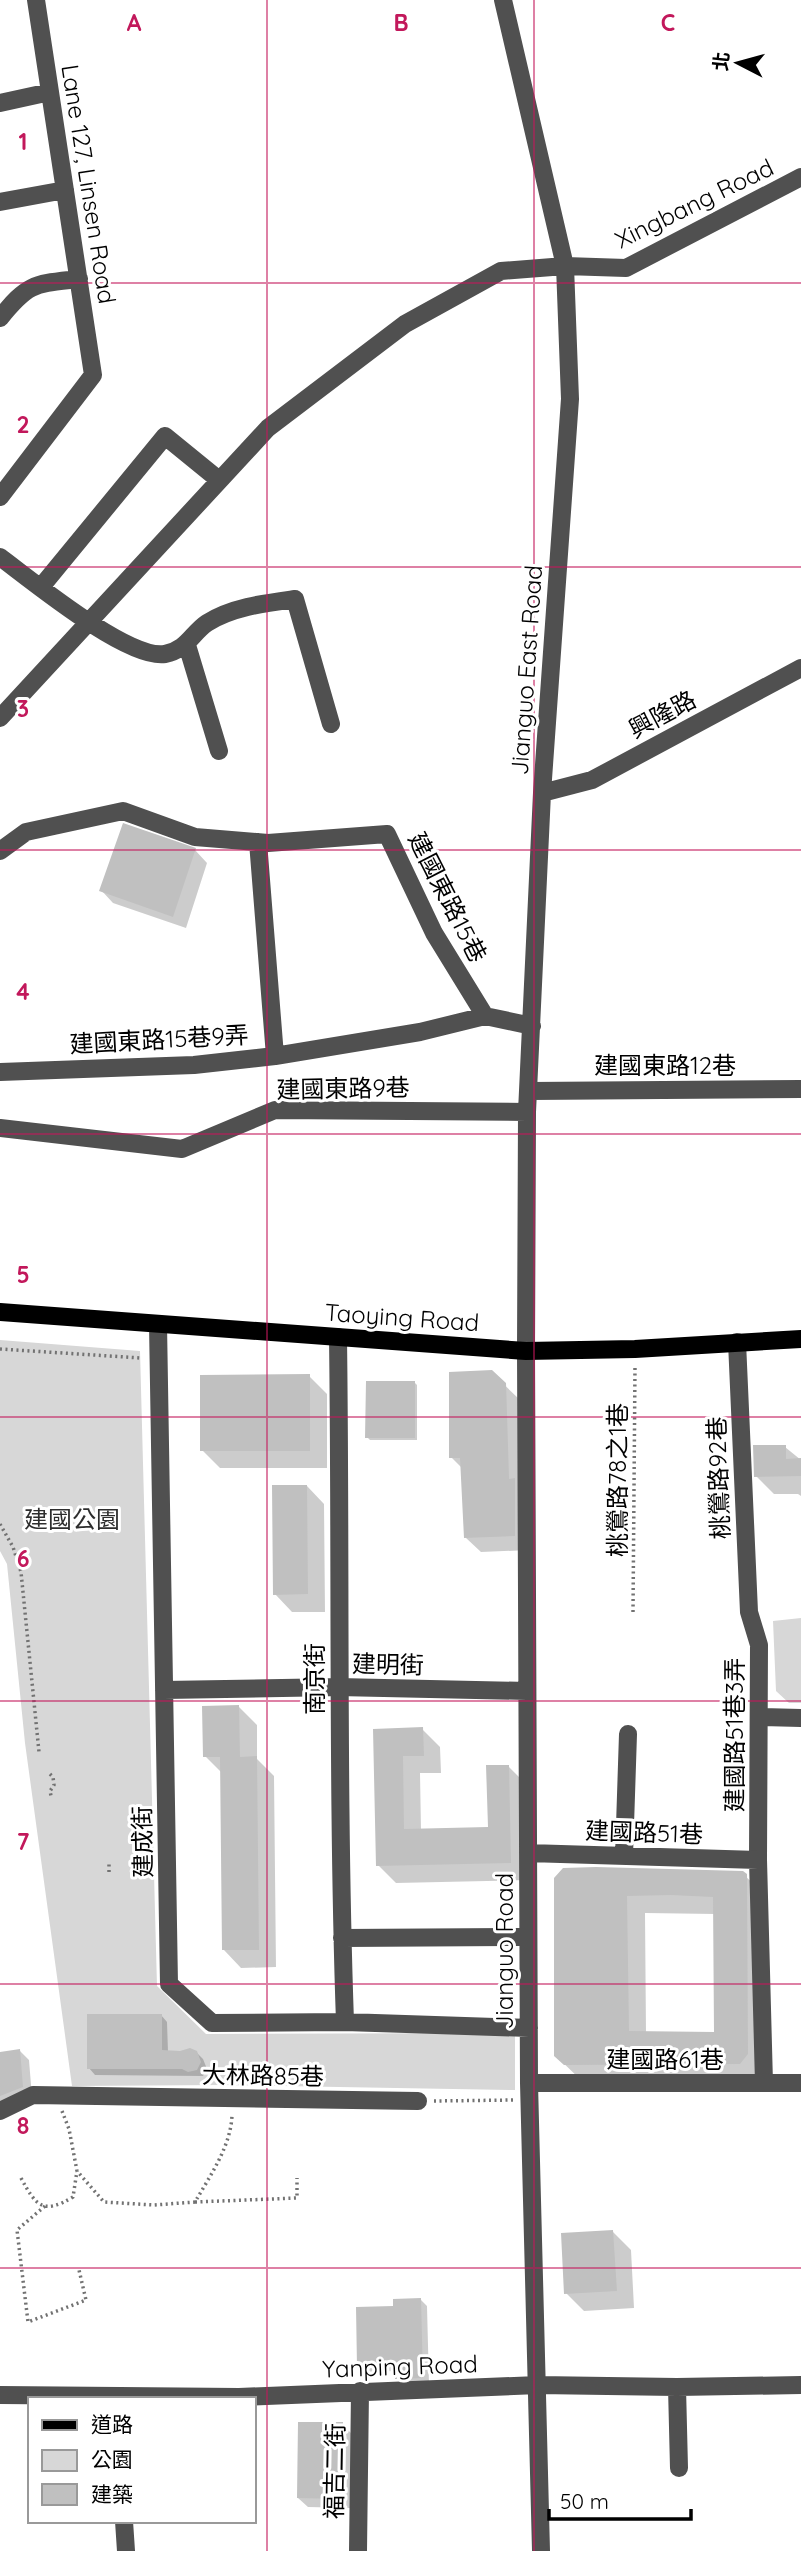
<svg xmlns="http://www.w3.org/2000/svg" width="801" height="2551" viewBox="0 0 801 2551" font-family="Quicksand,'Noto Sans TC',sans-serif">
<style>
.green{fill:#d7d7d7}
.shadow{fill:#0003;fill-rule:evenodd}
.building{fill:#c0c0c0;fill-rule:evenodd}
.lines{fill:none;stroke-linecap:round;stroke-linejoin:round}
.path{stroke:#727272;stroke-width:3.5;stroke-dasharray:2 3.5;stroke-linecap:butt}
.minor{stroke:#505050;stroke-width:18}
.major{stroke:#000;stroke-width:18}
.grid{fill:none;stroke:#c2185b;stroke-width:2;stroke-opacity:0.55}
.labels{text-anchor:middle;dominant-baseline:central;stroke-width:6;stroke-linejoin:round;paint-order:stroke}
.street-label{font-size:24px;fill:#000;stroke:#fff}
.park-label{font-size:24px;fill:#2e2e2e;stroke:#fff}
.grid-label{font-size:23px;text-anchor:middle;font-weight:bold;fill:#c2185b;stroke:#fff;stroke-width:6;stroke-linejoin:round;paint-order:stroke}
</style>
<rect width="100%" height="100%" fill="#fff"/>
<path class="green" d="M0,1340L140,1351L157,1986L206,2034L515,2033V2090L222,2085L72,2086L25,1743L7,1564L0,1551Z
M801,1618V1703H789L776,1691L773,1621Z"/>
<path class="shadow" d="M195,850L207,863L186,928L113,903L101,890Z
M491,1372L519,1399L529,1550L481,1552L466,1538L463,1469L451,1457Z
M309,1376L327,1394V1468H220L202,1450Z
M415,1383L417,1385V1440H370L367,1437Z
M785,1447L801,1460V1496L798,1494H774L756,1476Z
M307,1486L324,1504L325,1612H292L275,1594Z
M239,1707L257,1725V1759L274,1776L276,1967L241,1968L224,1950L222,1773L205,1756Z
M422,1729L440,1747L441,1773H420L421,1831L489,1829L508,1766L526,1784L528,1880L396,1883L378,1865L375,1730Z
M602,1868L742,1873L764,1894L758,2081L584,2083L556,2056ZM645,1913L715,1914L716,2034L646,2033Z
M161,2015L167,2022L168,2052L197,2053L203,2059L207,2069L203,2076L95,2075L89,2068Z
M20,2051L29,2060L32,2097L0,2107V2054Z
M613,2232L631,2250L634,2308L584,2311L566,2293Z
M421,2300L427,2306L429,2384H403L397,2378L396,2371L365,2372L359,2366L395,2308Z
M342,2424L352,2434L350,2508L308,2507L298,2498Z"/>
<path class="building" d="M123,823L196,848L173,917L99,891Z
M492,1370L506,1383L509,1479L515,1478V1536L464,1538L460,1458H449V1372Z
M310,1374V1451H200V1375Z
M366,1381H415V1438H365Z
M753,1445H786V1459L801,1458V1476L754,1477Z
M272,1485H307L308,1594L273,1595Z
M239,1705L240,1757L257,1756L259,1950H222L220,1757H203L202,1706Z
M423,1727L424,1756H403L404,1829L488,1827L486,1765H509L511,1863L376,1866L373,1729Z
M596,1867L743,1871L747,1874L748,2054L740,2064L564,2065L554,2056V1878L563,1868ZM671,1895L713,1897L714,2032L629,2031L627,1896Z
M87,2014H162V2050L180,2051L190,2048L197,2051L201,2062L197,2070L188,2072L182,2069H87Z
M20,2049L23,2087L0,2096V2052Z
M613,2230L617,2291L564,2294L561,2233Z
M421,2298L423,2378L395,2379V2366L357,2367L356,2307L393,2306V2299Z
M298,2422H343L341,2499L297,2498Z"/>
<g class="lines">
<path class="path" d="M0,1349L141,1358
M0,1524L13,1547L21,1572L39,1752
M633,1612L635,1366
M50,1774L53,1777L54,1785L50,1791L51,1796
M109,1872V1863
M434,2101L514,2100
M62,2111L69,2129L77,2171L104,2202L154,2205L195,2202C210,2176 231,2146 232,2115
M21,2178C36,2206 43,2215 73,2197L77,2171
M195,2202L297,2198V2178
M45,2206L17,2230L28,2322L86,2300L79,2270"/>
<path class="minor" d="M503,0L565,266L570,399L542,793L527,1112L526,1351L529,2083L541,2551
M0,103L50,92
M0,202L65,190
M0,318C29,282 35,284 79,279
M0,497L93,375L36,0
M0,557C31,580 128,660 165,654C187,650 192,633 207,623C232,607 266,603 295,599L331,724
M41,587L165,436L219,480
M187,645L219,751
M0,718L268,428L405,324L501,271L565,266L626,268L801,177
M542,793L592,780L801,668
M0,851L26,832L123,811L195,837L268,843L387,834L434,933L485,1016L532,1026
M275,1056L420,1032L485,1016
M0,1072L194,1065L275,1056L258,842
M530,1091L801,1089
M0,1128L182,1149L275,1110L527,1112
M158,1324L169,1984L212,2023L345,2022L529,2028
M338,1337C341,1565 337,1793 345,2022
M737,1342L749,1612L759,1645L758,1860L764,2083
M164,1690L338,1687L527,1691
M759,1717L801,1718
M528,1853L758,1860
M624,1856L628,1734
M342,1938L528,1937
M529,2083H801
M0,2111L33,2095L418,2101
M677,2387L679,2468
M0,2395L239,2397L538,2385L677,2387L801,2385
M124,2521L126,2551
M358,2551L360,2391"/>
<path class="major" d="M0,1312L526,1351L635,1349L801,1339"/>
</g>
<path class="grid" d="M267,0V2551M534,0V2551M0,283H801M0,567H801M0,850H801M0,1134H801M0,1417H801M0,1701H801M0,1984H801M0,2268H801"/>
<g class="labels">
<g class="street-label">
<text transform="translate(89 184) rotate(81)">Lane 127, Linsen Road</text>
<text transform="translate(694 203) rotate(-26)">Xingbang Road</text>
<text transform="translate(526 670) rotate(-86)">Jianguo East Road</text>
<text transform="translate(662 714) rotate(-28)">興隆路</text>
<text transform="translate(448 897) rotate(63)">建國東路15巷</text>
<text transform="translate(159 1039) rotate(-3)">建國東路15巷9弄</text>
<text x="665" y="1065">建國東路12巷</text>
<text transform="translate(343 1088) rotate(-1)">建國東路9巷</text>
<text transform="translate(402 1317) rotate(4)">Taoying Road</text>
<text transform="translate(718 1478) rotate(-92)">桃鶯路92巷</text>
<text transform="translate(617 1480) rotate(-90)">桃鶯路78之1巷</text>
<text transform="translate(388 1664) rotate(1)">建明街</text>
<text transform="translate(314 1679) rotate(-90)">南京街</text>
<text transform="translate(734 1735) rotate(-90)">建國路51巷3弄</text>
<text transform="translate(644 1832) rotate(2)">建國路51巷</text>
<text transform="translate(142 1842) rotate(-91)">建成街</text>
<text transform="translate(504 1951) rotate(-90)">Jianguo Road</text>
<text x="665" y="2059">建國路61巷</text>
<text transform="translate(263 2075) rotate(1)">大林路85巷</text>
<text transform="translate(400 2366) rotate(-2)">Yanping Road</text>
<text transform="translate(334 2471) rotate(-89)">福吉二街</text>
</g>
<g class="park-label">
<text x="72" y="1519">建國公園</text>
</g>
</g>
<g class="grid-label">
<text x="134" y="31">A</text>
<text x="401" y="31">B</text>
<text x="668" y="31">C</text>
<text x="23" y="150">1</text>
<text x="23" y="433">2</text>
<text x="23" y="717">3</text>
<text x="23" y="1000">4</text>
<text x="23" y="1283">5</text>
<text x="23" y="1567">6</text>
<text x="23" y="1850">7</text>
<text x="23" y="2134">8</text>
</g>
<rect x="28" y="2397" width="228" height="126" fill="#ffffff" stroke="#999999" stroke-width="2"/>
<rect x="42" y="2420" width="35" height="10" fill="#000000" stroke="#999999" stroke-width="2"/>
<text x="91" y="2432" font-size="21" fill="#000000">道路</text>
<rect x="42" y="2450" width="35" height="21" fill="#d7d7d7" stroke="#999999" stroke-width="2"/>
<text x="91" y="2467" font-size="21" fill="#000000">公園</text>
<rect x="42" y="2484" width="35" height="21" fill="#c0c0c0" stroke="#999999" stroke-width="2"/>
<text x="91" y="2502" font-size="21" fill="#000000">建築</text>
<g transform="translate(738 63) rotate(276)" stroke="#ffffff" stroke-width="5" paint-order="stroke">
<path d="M0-5L12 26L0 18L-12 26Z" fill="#000000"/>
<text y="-10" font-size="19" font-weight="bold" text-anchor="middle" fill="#000000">北</text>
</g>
<path d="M549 2509v10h142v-10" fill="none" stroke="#000000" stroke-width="3.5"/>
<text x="560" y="2509" font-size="21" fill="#000000" stroke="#ffffff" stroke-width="5" paint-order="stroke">50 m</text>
</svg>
